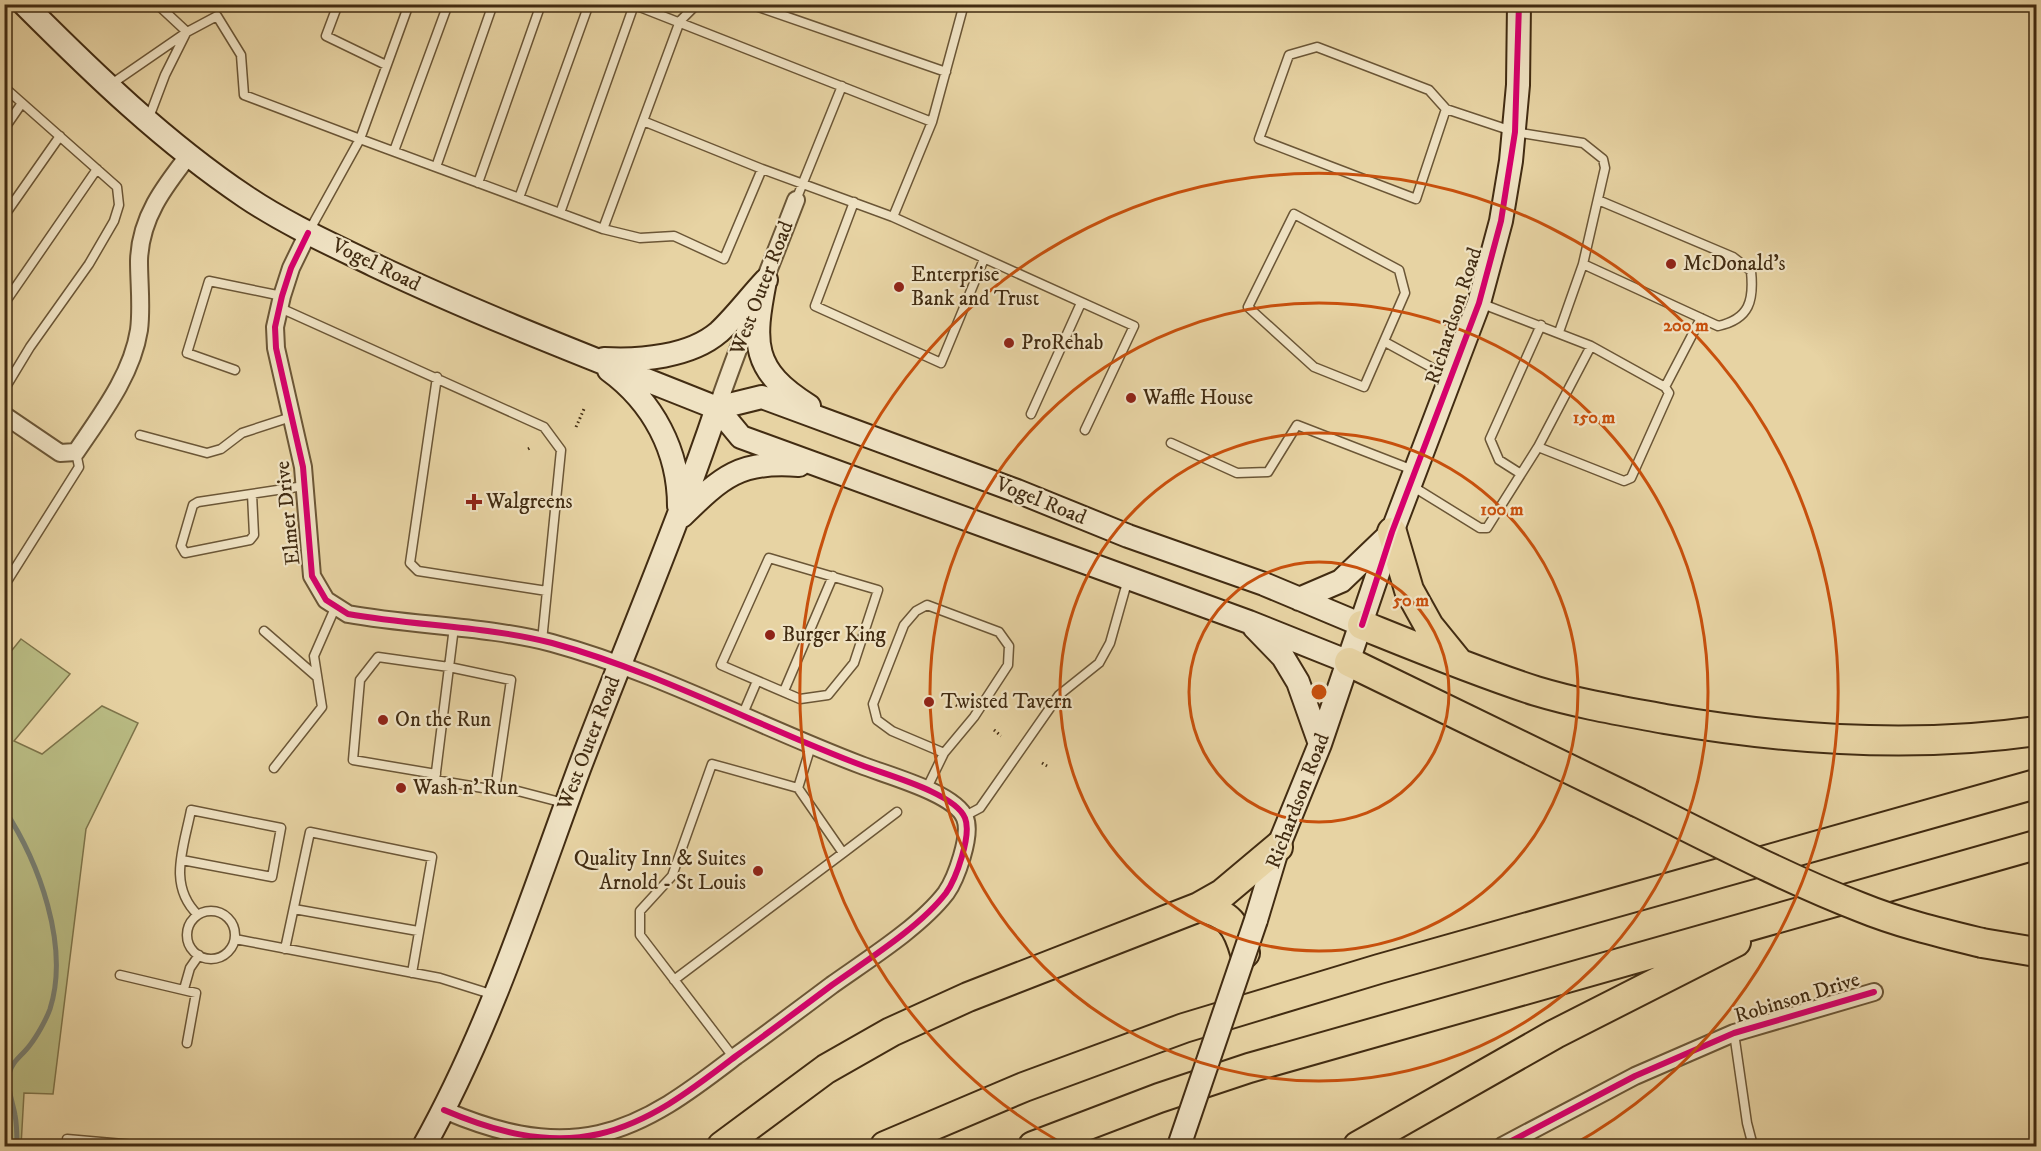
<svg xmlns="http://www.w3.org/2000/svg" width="2041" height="1151" viewBox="0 0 2041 1151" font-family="'IM FELL DW Pica',serif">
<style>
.green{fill:#b9bb83;stroke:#7e744a;stroke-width:1.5}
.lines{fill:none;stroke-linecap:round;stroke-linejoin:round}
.stream{stroke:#777e71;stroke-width:5}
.lane-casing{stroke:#6b5636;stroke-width:11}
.street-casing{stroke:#6b5636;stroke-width:20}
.secondary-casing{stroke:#422c12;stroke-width:26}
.highway-casing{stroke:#422c12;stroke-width:32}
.path{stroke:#422c12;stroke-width:3;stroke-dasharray:1.5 3;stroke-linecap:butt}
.lane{stroke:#efe2c3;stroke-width:8}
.street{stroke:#efe2c3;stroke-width:16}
.secondary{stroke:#efe2c3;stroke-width:22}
.highway{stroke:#e7d3a3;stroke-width:28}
.secondary-bridge-casing{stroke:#422c12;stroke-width:26;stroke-linecap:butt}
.highway-bridge-casing{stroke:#422c12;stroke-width:32;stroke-linecap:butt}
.secondary-bridge{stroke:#efe2c3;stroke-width:22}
.highway-bridge{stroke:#e7d3a3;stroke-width:28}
.cycleway-casing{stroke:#efe2c3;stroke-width:10}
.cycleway{stroke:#d6006c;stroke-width:6}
.ring{fill:none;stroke:#c7500d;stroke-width:3}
.poi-dot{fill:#8f2418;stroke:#efe2c3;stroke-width:2}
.labels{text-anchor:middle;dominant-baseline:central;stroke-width:4.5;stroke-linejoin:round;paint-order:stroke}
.poi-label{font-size:21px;fill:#422c12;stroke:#efe2c3;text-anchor:start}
.street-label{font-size:21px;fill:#422c12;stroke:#efe2c3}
.centre{fill:#c7500d;stroke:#efe2c3;stroke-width:3}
.ring-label{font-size:18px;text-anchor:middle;font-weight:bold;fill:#c7500d;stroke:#efe2c3;stroke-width:4.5;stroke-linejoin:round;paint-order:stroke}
</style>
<rect width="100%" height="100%" fill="#e7d3a3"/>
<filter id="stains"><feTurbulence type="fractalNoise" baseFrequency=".00333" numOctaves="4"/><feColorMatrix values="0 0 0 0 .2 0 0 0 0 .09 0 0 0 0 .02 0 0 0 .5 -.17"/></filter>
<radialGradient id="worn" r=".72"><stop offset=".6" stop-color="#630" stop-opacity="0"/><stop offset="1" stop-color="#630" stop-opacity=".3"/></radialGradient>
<path class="green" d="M21,639L70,674L14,741L42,754L102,706L138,723L86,829L53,1094L24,1093L21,1146H5L4,660Z"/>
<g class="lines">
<path class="stream" d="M4,809C39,862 70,946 50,1009C46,1020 37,1036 30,1045C22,1056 12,1061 9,1074C6,1086 13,1103 15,1115C17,1125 17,1136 17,1146"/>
<defs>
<path id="lane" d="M157,4L187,32
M338,4L326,36L386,65
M409,4L360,139L603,229L680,21L697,4
M632,4L932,122L964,4
M750,4L946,72
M110,85L187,32L217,16L241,55L244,95L360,139L308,233
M4,87L117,187L119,205L114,221L89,264L30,347L4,390
M1446,109L1429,90L1317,47L1289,55L1259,139L1416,199L1446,109L1515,132L1583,143L1603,159L1605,168L1583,264L1718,326C1750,319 1754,300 1751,271L1733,257L1598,200
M148,120L165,75L186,33
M643,121L762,169
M932,122L893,217L1134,326L1085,430
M4,129L22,103
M394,151L448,4
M436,167L493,4
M478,183L541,4
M519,198L589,4
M796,200L842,86
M854,202L815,306L941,363L984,259
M560,213L634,5
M1294,214L1399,270L1405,293L1364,387L1314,367L1248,307Z
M4,216L60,136
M603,229L640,238L674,236L724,259L762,169L893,217
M4,304L97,169
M278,307L544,427L561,450L542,641
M1559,332L1583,264
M1385,342L1449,377
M235,370L187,353L209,281L282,296
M437,377L410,563L418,571L547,591
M1665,387L1701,318
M1031,414L1081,303
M140,435L207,453L221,449L242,433L291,417
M1171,443L1237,473L1268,472L1297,425L1413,470
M1538,447L1591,346
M1521,474L1499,460L1490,439L1541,325
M1412,486L1480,528H1487L1538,447L1624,481L1631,478L1669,393L1665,387L1591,346L1480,303
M252,494L254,535L250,540L185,553L181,546L193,505L198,502L304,486
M769,558L878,590L854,663L828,695L800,699L721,665Z
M4,586L79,467L76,452
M454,627L435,780L495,790H514L564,803
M264,631L317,677
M784,691L833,576
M742,716L757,681
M274,768L322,707L314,656L335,608
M436,774L353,760L360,680L378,657L449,667L511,680L495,790
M798,788L811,746
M926,790L944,753L974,717L1008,665L1009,646L999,632L927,605L916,611L904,625L873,704L877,720L892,731L944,753
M965,816L980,808L1059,695L1099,663L1110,643L1128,579
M182,860L272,877L281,828L191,810C184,847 167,885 198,915
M294,909L418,931
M187 935a24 24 0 1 1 48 0a24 24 0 1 1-48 0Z
M235,939L440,978L494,995
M285,949L310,832L432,857L412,973
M120,975L196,993L187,1043
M674,980L843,853
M184,989L190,968L199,955
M1734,1033L1747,1123L1753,1146
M734,1058L640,935V911L672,876L712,764L798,788L843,853L897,812
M67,1146V1139L146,1146"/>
<path id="street" d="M308,233L291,268L282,296L275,327L276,348L303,467L312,576L326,600L348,614C415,626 486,626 552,643C658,672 758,726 861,765C886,775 955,793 965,818C972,835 956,879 946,893C920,927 867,960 832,985C800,1009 768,1033 736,1056C694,1088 651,1122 599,1134C545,1146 493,1131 444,1110
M717,408C741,338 769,270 796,200
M4,415L60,453L76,452C101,415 132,375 139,330C142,307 139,284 139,261C140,218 164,187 189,155
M1502,1146L1635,1076L1734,1033L1874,992"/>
<path id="secondary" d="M24,4C94,74 164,142 246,197C286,224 331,244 374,265C486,318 602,362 717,408L741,437L1249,622L1349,662
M765,281C753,343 751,370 809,406
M604,359C640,361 690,357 719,332C736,316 750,297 766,280
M609,370C653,402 679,451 679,506
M717,408L762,397L1017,491L1128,536L1264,584L1362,625
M682,516C722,477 740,460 799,465
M1299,599L1341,581L1387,537
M1254,627L1283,657L1298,682L1320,744
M1256,920L1278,847L1320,744L1392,532L1479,303L1501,221L1511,161L1518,85L1519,4
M424,1146C490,1028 532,896 579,769C625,648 676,530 717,408"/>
<path id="highway" d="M1392,532L1409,590L1429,626L1459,663
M1362,625C1419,648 1477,672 1536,691C1579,704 1622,711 1665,719C1787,740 1913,749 2036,731
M1349,662L1637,802
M1199,907C1229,913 1237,925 1245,953
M1982,943L2036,952
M722,1146L826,1069L891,1032L968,997L1199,907L1222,894L1278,847
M885,1146L1024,1087L1184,1028L1379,969L2036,784
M1033,1146L1159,1098L1249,1068L2036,845
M1358,1146L1555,1034L1736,942"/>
</defs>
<use href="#lane" class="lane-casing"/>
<use href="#street" class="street-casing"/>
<use href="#secondary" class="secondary-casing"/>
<use href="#highway" class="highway-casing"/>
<path class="path" d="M576,427L584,409
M528,449L532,447
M956,705L963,710
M994,730L1001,736
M1042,763L1047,766"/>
<use href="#lane" class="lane"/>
<use href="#street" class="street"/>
<use href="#secondary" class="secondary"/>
<use href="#highway" class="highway"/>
<defs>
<path id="secondary-bridge" d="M1179,1146L1256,920"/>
<path id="highway-bridge" d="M1637,802C1710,838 1783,877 1860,907C1899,923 1941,933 1982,943"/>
</defs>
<use href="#secondary-bridge" class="secondary-bridge-casing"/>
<use href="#highway-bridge" class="highway-bridge-casing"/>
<use href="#secondary-bridge" class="secondary-bridge"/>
<use href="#highway-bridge" class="highway-bridge"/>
<defs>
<path id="cycleway" d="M308,233L291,268L282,296L275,327L276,348L303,467L312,576L326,600L348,614C415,626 486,626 552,643C658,672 758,726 861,765C886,775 955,793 965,818C972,835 956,879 946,893C920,927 867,960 832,985C800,1009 768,1033 736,1056C694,1088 651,1122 599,1134C545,1146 493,1131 444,1110
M1362,625L1392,532L1479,303L1501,221L1515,132L1519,4
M1502,1146L1635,1076L1734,1033L1874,992"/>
</defs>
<use href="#cycleway" class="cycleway-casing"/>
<use href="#cycleway" class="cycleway"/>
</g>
<g class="ring">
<circle cx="1319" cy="692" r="130"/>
<circle cx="1319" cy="692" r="259"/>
<circle cx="1319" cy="692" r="389"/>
<path d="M1067 1146A519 519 0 1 1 1571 1146"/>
</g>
<g class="poi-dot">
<circle cx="1671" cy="264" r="6"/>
<circle cx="899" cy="287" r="6"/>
<circle cx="1009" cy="343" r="6"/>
<circle cx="1131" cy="398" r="6"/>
<path d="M471 493h6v6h6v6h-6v6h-6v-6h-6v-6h6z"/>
<circle cx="770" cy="635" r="6"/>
<circle cx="929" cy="702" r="6"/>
<circle cx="383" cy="720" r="6"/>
<circle cx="401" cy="788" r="6"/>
<circle cx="758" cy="871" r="6"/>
</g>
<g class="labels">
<g class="poi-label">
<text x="1683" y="264">McDonald's</text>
<text x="911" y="275">Enterprise<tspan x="911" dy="24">Bank and Trust</tspan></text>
<text x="1021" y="343">ProRehab</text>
<text x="1143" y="398">Waffle House</text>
<text x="486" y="502">Walgreens</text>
<text x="782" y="635">Burger King</text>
<text x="941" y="702">Twisted Tavern</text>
<text x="395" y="720">On the Run</text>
<text x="413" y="788">Wash n’ Run</text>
<text x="746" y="859" text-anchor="end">Quality Inn &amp; Suites<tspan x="746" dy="24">Arnold - St Louis</tspan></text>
</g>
<g class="street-label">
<text transform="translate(376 265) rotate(26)">Vogel Road</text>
<text transform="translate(762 288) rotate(-69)">West Outer Road</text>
<text transform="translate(1454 316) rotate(-72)">Richardson Road</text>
<text transform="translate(1041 501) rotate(22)">Vogel Road</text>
<text transform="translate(288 513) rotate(-96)">Elmer Drive</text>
<text transform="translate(589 743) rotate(-69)">West Outer Road</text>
<text transform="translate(1298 801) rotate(-69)">Richardson Road</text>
<text transform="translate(1797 998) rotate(-17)">Robinson Drive</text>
</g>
</g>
<circle cx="1319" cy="692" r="9" class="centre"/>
<g class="ring-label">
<text x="1686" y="331">200 m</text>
<text x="1594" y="423">150 m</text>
<text x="1502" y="515">100 m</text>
<text x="1411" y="606">50 m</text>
</g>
<rect width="2041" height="1151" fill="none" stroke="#e7d3a3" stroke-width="24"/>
<rect x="6" y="6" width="2029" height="1139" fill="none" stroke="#422c12" stroke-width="3"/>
<rect x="12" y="12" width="2017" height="1127" fill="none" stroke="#422c12" stroke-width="1.5"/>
<rect width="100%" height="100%" filter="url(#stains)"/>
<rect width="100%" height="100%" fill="url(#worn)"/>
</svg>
